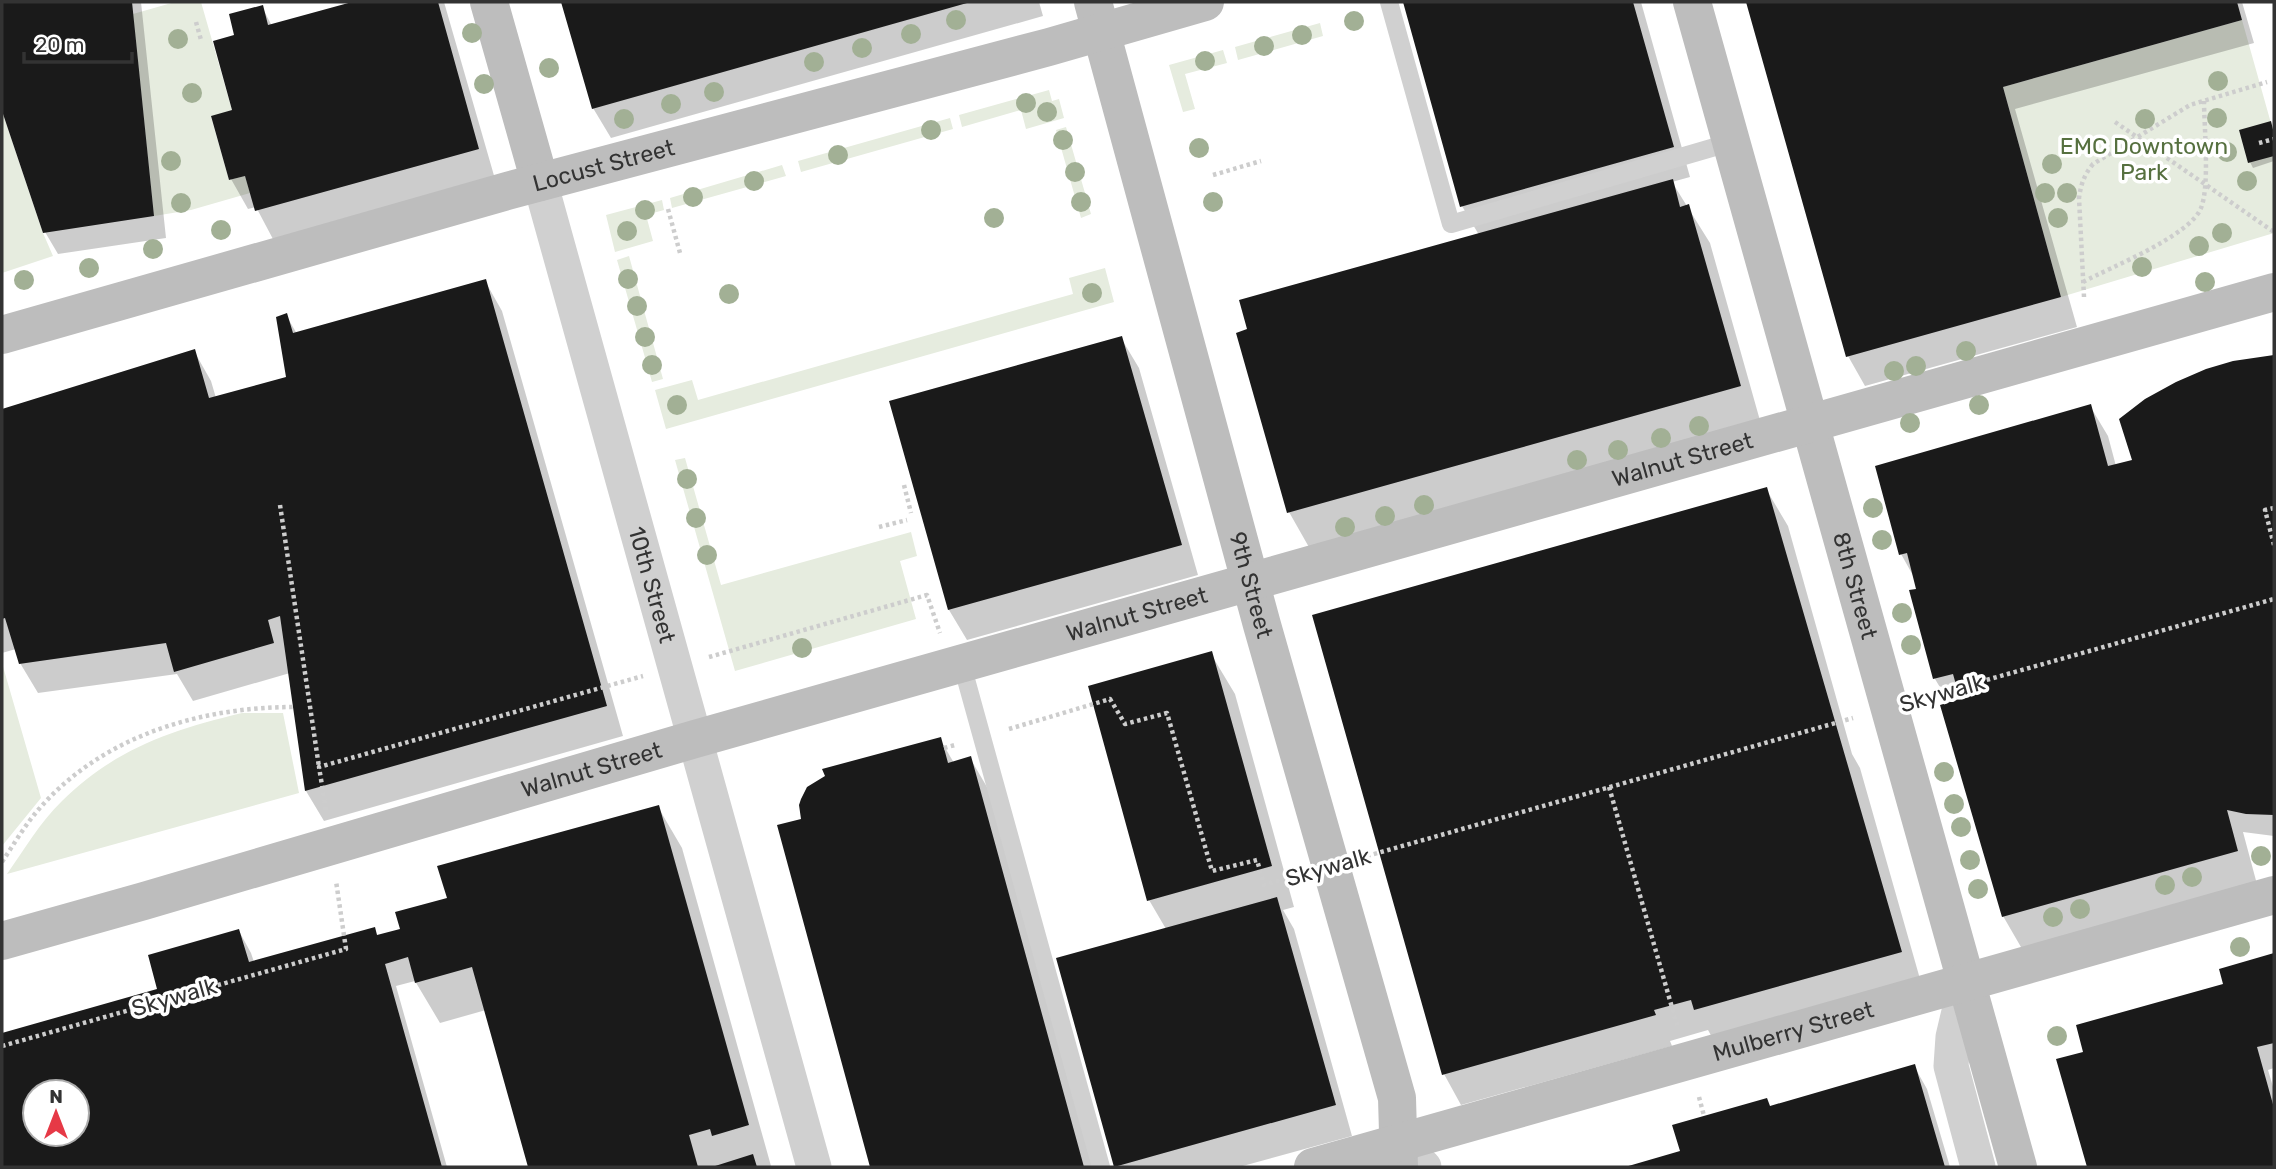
<svg xmlns="http://www.w3.org/2000/svg" width="2276" height="1169" viewBox="0 0 2276 1169" font-family="Rubik,sans-serif">
<style>
.green{fill:#e6ecdf}
.shadow{fill:#0003;fill-rule:evenodd}
.building{fill:#1a1a1a;fill-rule:evenodd}
.lines{fill:none;stroke-linecap:round;stroke-linejoin:round}
.path{stroke:#cdcdcd;stroke-width:4.5;stroke-dasharray:3.5 3.5;stroke-linecap:butt}
.lane{stroke:#d0d0d0;stroke-width:18}
.street{stroke:#d0d0d0;stroke-width:35}
.secondary{stroke:#bdbdbd;stroke-width:38}
.tree{fill:#a2b095}
.labels{text-anchor:middle;dominant-baseline:central;stroke-width:7;stroke-linejoin:round;paint-order:stroke}
.park-label{font-size:23px;fill:#56703f;stroke:#fff}
.street-label{font-size:23px;fill:#333;stroke:#fff}
</style>
<rect width="100%" height="100%" fill="#fff"/>
<path class="green" d="M175,2H201L232,110L211,117L229,180L245,176L250,193L191,210L154,216L133,14Z
M2242,20L2274,134V233L2061,297L2003,87Z
M1320,23L1323,36L1238,60L1235,47Z
M1223,50L1227,63L1185,74L1195,109L1183,112L1169,65Z
M1049,90L1052,101L1059,99L1064,118L1026,129L1021,110L962,127L959,115Z
M2,111L43,233L53,256L2,273Z
M950,118L953,129L801,172L798,161Z
M1066,127L1091,214L1081,218L1056,130Z
M782,165L786,176L672,208L670,198Z
M662,200L664,210L646,215L653,241L615,252L606,215Z
M629,256L663,379L652,382L617,260Z
M1105,268L1114,302L666,429L655,390L692,380L698,400L1073,294L1069,278Z
M685,458L721,585L911,532L917,556L900,561L916,619L735,671L675,460Z
M2,663L41,798L2,846Z
M242,713H283L299,793L7,874C24,850 40,822 62,801C115,749 171,730 242,713Z"/>
<path class="shadow" d="M2,2H141L166,238L58,254L45,232L2,107Z
M358,2H444L495,179L274,241L256,207L248,209L231,179L237,36L262,7L272,26Z
M563,2H1039L1043,16L611,138L593,108Z
M1404,2H1641L1690,177L1672,182L1710,243L1761,424L1310,549L1289,512L1479,235L1462,206Z
M1748,2H2242L2254,43L2015,109L2077,327L1865,386L1848,356Z
M2270,123L2274,133V161L2253,168L2250,162Z
M485,281L502,311L623,736L324,821L306,791L290,673L193,701L177,674L38,693L20,663L16,649L2,653V411L194,351L211,381L216,398L288,378L286,315L297,334Z
M1121,338L1139,368L1198,575L967,640L949,610L891,402Z
M2274,357V836L2243,832L2258,888L2025,954L2003,916L1950,704L1935,679L1911,592L1918,590L1915,579L1901,554L2090,406L2108,436L2116,466L2133,461L2234,363Z
M1766,489L1788,526L1852,754L1860,768L1924,993L1719,1050L1708,1030L1670,1041L1672,1046L1461,1105L1444,1074Z
M1211,654L1235,694L1294,907L1283,910L1294,929L1352,1136L1239,1167H1116L1058,960L1166,929L1149,900Z
M940,739L954,763L970,758L994,799L1095,1167H872L779,826L802,820Z
M658,807L682,848L771,1166L529,1167L486,1010L440,1023L415,981L396,986L447,1167H2V1035L159,990L239,931L251,953L254,962L374,929L378,937L402,931L449,900ZM35,1092H77V1134H35Z
M2274,955V1068L2268,1070L2274,1090V1167H2089L2058,1061L2086,1053L2225,985L2221,970Z
M1914,1066L1927,1089L1950,1167H1628L1682,1152L1771,1108Z"/>
<path class="building" d="M2,2H132L154,216L43,233L2,111Z
M352,2H438L479,149L255,211L245,176L229,180L211,116L232,110L213,41L234,35L229,14L263,5L268,25Z
M561,2H967V3L592,109Z
M1403,2H1633L1674,147L1460,207Z
M1746,2H2237L2242,20L2003,87L2061,297L1846,357Z
M2271,121L2274,134V156L2248,163L2239,130Z
M1673,179L1680,207L1689,204L1741,386L1287,513L1236,333L1247,329L1239,300Z
M486,279L607,706L305,791L280,616L268,620L274,643L174,672L166,643L19,664L5,618L2,619V409L195,349L209,398L286,377L276,317L287,313L293,333Z
M1122,336L1182,545L948,610L889,401Z
M2274,355V815L2246,814L2227,810L2238,851L2002,917L1940,705L1960,699L1953,674L1933,679L1909,590L1916,589L1907,553L1899,555L1875,466L2091,404L2108,466L2132,460L2119,419L2145,399L2176,382L2206,369L2233,361Z
M1767,487L1902,952L1694,1010L1691,1000L1687,1001L1654,1010L1656,1015L1442,1075L1312,615Z
M1212,651L1272,866L1147,901L1088,686Z
M941,737L948,763L971,756L1084,1167H870L777,825L801,819L799,805L801,799L807,787L825,776L822,769Z
M659,805L749,1125L712,1136L710,1129L689,1135L698,1167H528L472,967L415,983L408,957L385,964L442,1167H2V1033L157,989L148,955L239,929L249,962L375,927L377,935L400,929L395,912L447,898L437,866ZM35,1092H77V1134H35Z
M1277,897L1336,1105L1114,1167L1056,958Z
M2274,953V1043L2257,1047L2274,1108V1167H2087L2056,1059L2083,1052L2076,1025L2223,984L2219,969Z
M1915,1064L1945,1167H1625L1680,1151L1672,1125L1767,1098L1770,1106Z
M753,1154L757,1167H712Z"/>
<g class="lines">
<path class="path" d="M196,22L201,40
M2115,122L2274,232
M2259,143L2274,139
M1213,175L1261,161
M668,209L680,253
M2083,282C2111,267 2190,236 2201,208C2210,186 2204,126 2204,100
M2084,297L2079,198C2081,184 2084,175 2093,164L2190,105L2267,82
M904,485L911,513
M280,505L319,767
M2274,508L2265,510L2274,545
M879,527L907,520
M709,657L927,595L940,633
M1926,697L2274,599
M1009,729L1110,699L1125,724L1167,713L1212,871L1257,860L1264,885L1294,876
M944,748L955,745
M1609,787L1677,1025
M326,810L319,767L643,676
M1367,856L1853,718
M2,862C14,844 25,825 39,809C102,736 200,707 294,707
M2,1046L346,949L336,881
M1699,1097L1704,1116"/>
<path class="lane" d="M1389,2L1451,224L1732,142
M962,665L1101,1167"/>
<g class="street">
<path id="s1" d="M540,182L814,1167"/>
<path d="M1966,982L1953,1037L1951,1066L1978,1167"/>
<path d="M1399,1143L1424,1167"/>
</g>
<g class="secondary">
<path d="M489,2L540,182"/>
<path id="s2" d="M1093,2L1262,625L1397,1098L1399,1167"/>
<path id="s3" d="M1692,2L2018,1167"/>
<path id="s4" d="M2,335L507,191L1049,47L1205,2"/>
<path id="s5" d="M2,941L144,901L695,739L2274,292"/>
<path id="s6" d="M1313,1167L2274,895"/>
</g>
</g>
<g class="tree">
<circle cx="956" cy="20" r="10"/>
<circle cx="1354" cy="21" r="10"/>
<circle cx="472" cy="33" r="10"/>
<circle cx="911" cy="34" r="10"/>
<circle cx="1302" cy="35" r="10"/>
<circle cx="178" cy="39" r="10"/>
<circle cx="1264" cy="46" r="10"/>
<circle cx="862" cy="48" r="10"/>
<circle cx="1205" cy="61" r="10"/>
<circle cx="814" cy="62" r="10"/>
<circle cx="549" cy="68" r="10"/>
<circle cx="2218" cy="81" r="10"/>
<circle cx="484" cy="84" r="10"/>
<circle cx="714" cy="92" r="10"/>
<circle cx="192" cy="93" r="10"/>
<circle cx="1026" cy="103" r="10"/>
<circle cx="671" cy="104" r="10"/>
<circle cx="1047" cy="112" r="10"/>
<circle cx="2217" cy="118" r="10"/>
<circle cx="624" cy="119" r="10"/>
<circle cx="2145" cy="119" r="10"/>
<circle cx="931" cy="130" r="10"/>
<circle cx="1063" cy="140" r="10"/>
<circle cx="1199" cy="148" r="10"/>
<circle cx="2227" cy="152" r="10"/>
<circle cx="838" cy="155" r="10"/>
<circle cx="171" cy="161" r="10"/>
<circle cx="2052" cy="164" r="10"/>
<circle cx="1075" cy="172" r="10"/>
<circle cx="754" cy="181" r="10"/>
<circle cx="2247" cy="181" r="10"/>
<circle cx="2045" cy="193" r="10"/>
<circle cx="2067" cy="193" r="10"/>
<circle cx="693" cy="197" r="10"/>
<circle cx="1081" cy="202" r="10"/>
<circle cx="1213" cy="202" r="10"/>
<circle cx="181" cy="203" r="10"/>
<circle cx="645" cy="210" r="10"/>
<circle cx="994" cy="218" r="10"/>
<circle cx="2058" cy="218" r="10"/>
<circle cx="221" cy="230" r="10"/>
<circle cx="627" cy="231" r="10"/>
<circle cx="2222" cy="233" r="10"/>
<circle cx="2199" cy="246" r="10"/>
<circle cx="153" cy="249" r="10"/>
<circle cx="2142" cy="267" r="10"/>
<circle cx="89" cy="268" r="10"/>
<circle cx="628" cy="279" r="10"/>
<circle cx="24" cy="280" r="10"/>
<circle cx="2205" cy="282" r="10"/>
<circle cx="1092" cy="293" r="10"/>
<circle cx="729" cy="294" r="10"/>
<circle cx="637" cy="306" r="10"/>
<circle cx="645" cy="337" r="10"/>
<circle cx="1966" cy="351" r="10"/>
<circle cx="652" cy="365" r="10"/>
<circle cx="1916" cy="366" r="10"/>
<circle cx="1894" cy="371" r="10"/>
<circle cx="677" cy="405" r="10"/>
<circle cx="1979" cy="405" r="10"/>
<circle cx="1910" cy="423" r="10"/>
<circle cx="1699" cy="426" r="10"/>
<circle cx="1661" cy="438" r="10"/>
<circle cx="1618" cy="450" r="10"/>
<circle cx="1577" cy="460" r="10"/>
<circle cx="687" cy="479" r="10"/>
<circle cx="1424" cy="505" r="10"/>
<circle cx="1873" cy="508" r="10"/>
<circle cx="1385" cy="516" r="10"/>
<circle cx="696" cy="518" r="10"/>
<circle cx="1345" cy="527" r="10"/>
<circle cx="1882" cy="540" r="10"/>
<circle cx="707" cy="555" r="10"/>
<circle cx="1902" cy="613" r="10"/>
<circle cx="1911" cy="645" r="10"/>
<circle cx="802" cy="648" r="10"/>
<circle cx="1944" cy="772" r="10"/>
<circle cx="1954" cy="804" r="10"/>
<circle cx="1961" cy="827" r="10"/>
<circle cx="2261" cy="856" r="10"/>
<circle cx="1970" cy="860" r="10"/>
<circle cx="2192" cy="877" r="10"/>
<circle cx="2165" cy="885" r="10"/>
<circle cx="1978" cy="889" r="10"/>
<circle cx="2080" cy="909" r="10"/>
<circle cx="2053" cy="917" r="10"/>
<circle cx="2240" cy="947" r="10"/>
<circle cx="2057" cy="1036" r="10"/>
</g>
<g class="labels">
<g class="park-label">
<text x="2144" y="146">EMC Downtown<tspan x="2144" dy="26">Park</tspan></text>
</g>
<g class="street-label">
<text stroke="none"><textPath href="#s4" startOffset="625">Locust Street</textPath></text>
<text stroke="none"><textPath href="#s5" startOffset="1748">Walnut Street</textPath></text>
<text stroke="none"><textPath href="#s2" startOffset="604">9th Street</textPath></text>
<text stroke="none"><textPath href="#s1" startOffset="418">10th Street</textPath></text>
<text stroke="none"><textPath href="#s3" startOffset="606">8th Street</textPath></text>
<text stroke="none"><textPath href="#s5" startOffset="1181">Walnut Street</textPath></text>
<text transform="translate(1942 693) rotate(-16)">Skywalk</text>
<text stroke="none"><textPath href="#s5" startOffset="614">Walnut Street</textPath></text>
<text transform="translate(1328 867) rotate(-16)">Skywalk</text>
<text transform="translate(174 997) rotate(-16)">Skywalk</text>
<text stroke="none"><textPath href="#s6" startOffset="499">Mulberry Street</textPath></text>
</g>
</g>
<rect width="2276" height="1169" fill="none" stroke="#333333" stroke-width="7"/>
<g transform="translate(56 1113)"><circle r="33" fill="#ffffff" stroke="#adadad" stroke-width="2"/>
<path d="M0-5L12 26L0 18L-12 26Z" fill="#e63946"/>
<text y="-10" font-size="19" font-weight="bold" text-anchor="middle" fill="#333333">N</text>
</g>
<path d="M24 52v10h108v-10" fill="none" stroke="#333333" stroke-width="3.5"/>
<text x="35" y="52" font-size="21" fill="#333333" stroke="#ffffff" stroke-width="5" paint-order="stroke">20 m</text>
</svg>
